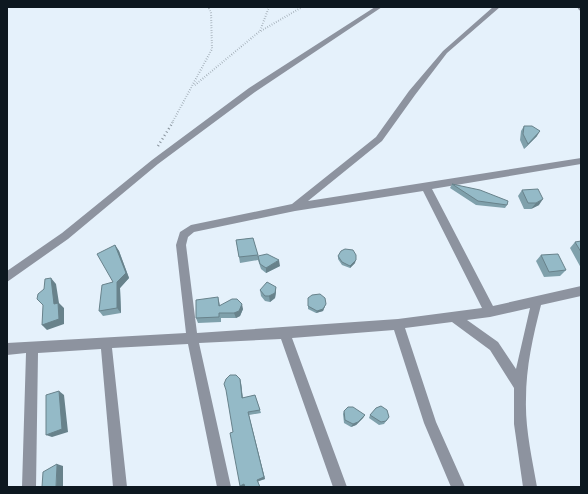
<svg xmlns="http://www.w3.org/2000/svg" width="588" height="494" viewBox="0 0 588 494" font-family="Montserrat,sans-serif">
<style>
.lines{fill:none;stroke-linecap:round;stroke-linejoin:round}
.path-far1{stroke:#86919a;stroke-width:2;stroke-dasharray:0.5 2;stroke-linecap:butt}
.path{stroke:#86919a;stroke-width:2.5;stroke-dasharray:1 3;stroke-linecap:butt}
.minor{fill:#8d939f;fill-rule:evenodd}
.wall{fill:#7fa0ab}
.shaded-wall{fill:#68828b}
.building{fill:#94bac7;stroke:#68828b}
</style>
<rect width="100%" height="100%" fill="#e5f1fb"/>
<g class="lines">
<path class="path-far1" d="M261,31L302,7
M195,85L260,31L269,7
M172,123L212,49L211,12L208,7"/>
<path class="path" d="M158,146L173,122"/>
<path class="minor" d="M375,7H382L255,92L158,164L68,239L7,282V271L62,233L152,160L249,88Z
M493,7H500L447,53L415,95L382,141L308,201L581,158V164L432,189L493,306L581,286V296L541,305C533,336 526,367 526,399C525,428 532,458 537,487H523L514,424V388L490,350L452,322L405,328L436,422L465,487H451L424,423L394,330L292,338L347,487H333L281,339L199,343L231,487H217L188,344L112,348L127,487H113L101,349L38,353L36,487H22L26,353L7,355V343L186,333L176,245L180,232L191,225L292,204L376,137L409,91L443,51ZM423,191L482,308L398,319L197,333L186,245L188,237L194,232L295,211ZM530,308L516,369L498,342L467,320L490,317Z
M577,7H581V11L579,10Z"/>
</g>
<path class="wall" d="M524,126L537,136L524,149L520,140L521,131Z
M452,184L507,205L505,208L476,205L450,188Z
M522,190L539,205L531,209H524L518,196Z
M253,238L258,256L280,266L266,273L261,269L258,260L240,263L236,240Z
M581,241V268L570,248L575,242Z
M115,245L119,251L129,278L120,288L121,313L103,316L99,311L113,282Z
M541,255L566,270L560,276L544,277L536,261Z
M338,256L355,263L350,268L342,265L338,259Z
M276,287V292L275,298L270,302L265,301L261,296L260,290Z
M218,297L220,305L243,309L240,316L236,318H221V322L198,323L196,318Z
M308,301L325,306L323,311L316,313L308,309Z
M240,379L241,383L243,398L255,395L261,413L249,415L265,479L243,487H241L240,486L233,432Z
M344,411L365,415L363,418L356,425L351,427L344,423L343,414Z
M370,415L389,417L384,424L379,425L369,418Z"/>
<path class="shaded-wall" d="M540,131L537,136L524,149L528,144Z
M543,199L539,205L531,209L536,203Z
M115,245L119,251L129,278L120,288L121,313L117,308Z
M279,260L280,266L266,273V268Z
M356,260L355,263L350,268V266Z
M51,278L56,284L59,303L64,308V324L47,330L42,325Z
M276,287V292L275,298L270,302L269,296Z
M242,304L243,309L240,316L236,318L234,313Z
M326,304L325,306L323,311L316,313L317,311Z
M240,379L241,383L243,402L242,398Z
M59,391L64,395L68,432L52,437L46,435Z
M248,412L265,479L258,481L260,487L257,480Z
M365,415L363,418L356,425L351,427L353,424Z
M57,464L63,466V487H56Z
M244,484L246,486L243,487H241L240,486Z"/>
<path class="building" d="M524,126H532L540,131L528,144L523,134Z
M452,184L480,190L508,201L507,205L478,201Z
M538,189L543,199L536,203H528L522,190Z
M253,238L258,255L239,257L236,240Z
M581,241V252L575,242Z
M115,245L126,273L117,282V308L99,311L102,285L113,282L97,254Z
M345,249L353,250L356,255V260L350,266L342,262L338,256L341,251Z
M267,254L279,260L266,268L260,264L258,256Z
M558,254L566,270L549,272L541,255Z
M51,278L54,304L58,303L59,319L42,325L43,305L37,299L38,294L44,289L45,279Z
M267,282L276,287L275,293L269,296H265L260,290Z
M320,294L325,298L326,304L323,309L317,311L308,306V298L312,295Z
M218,297L219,306L232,299H237L242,304L239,311L234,313H219V317L196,318V300Z
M230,375H236L240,379L242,398L255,395L260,410L248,412L264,477L257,480L260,487H245L244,484L240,486L230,433L233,432L226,390L224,384L226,379Z
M59,391L62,429L46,435V395Z
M381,406L387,410L389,417L386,421L381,422L370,415L376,408Z
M348,407H353L365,415L358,422L353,424L345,420L344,411Z
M57,464L56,487H42L43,472Z"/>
<rect width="588" height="494" fill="none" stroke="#0d1820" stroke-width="16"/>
</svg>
